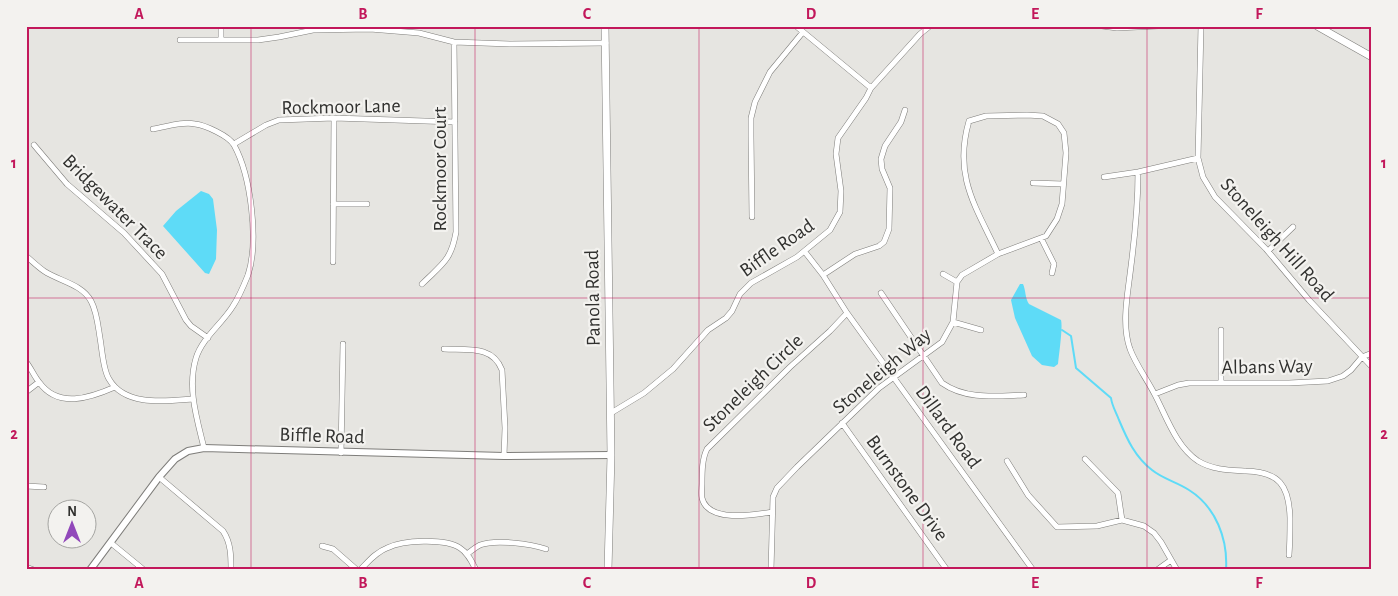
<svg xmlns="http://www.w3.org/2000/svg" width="1398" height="596" viewBox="0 0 1398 596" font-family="'Alegreya Sans',sans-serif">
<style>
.water{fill:#5edbf7}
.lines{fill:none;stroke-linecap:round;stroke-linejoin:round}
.stream{stroke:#5edbf7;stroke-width:2}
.minor-casing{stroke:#7e7d7a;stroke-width:6}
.tertiary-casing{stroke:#7e7d7a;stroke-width:8}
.secondary-casing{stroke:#7e7d7a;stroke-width:8}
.minor{stroke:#fff;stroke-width:5}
.tertiary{stroke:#fff;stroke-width:6}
.secondary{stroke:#fff;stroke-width:7}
.grid{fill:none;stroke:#c2185b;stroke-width:1;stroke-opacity:0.55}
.labels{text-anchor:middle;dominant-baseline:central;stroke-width:4.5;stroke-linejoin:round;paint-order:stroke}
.street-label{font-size:20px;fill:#31312f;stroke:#f3f2ef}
.neatline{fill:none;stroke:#c2185b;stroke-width:2}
.grid-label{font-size:16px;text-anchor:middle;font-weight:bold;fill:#c2185b}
</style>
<rect width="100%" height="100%" fill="#e6e5e1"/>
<path class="water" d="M201,191L209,194L213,199L217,230L216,259L209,274L205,273L163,226L176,211Z
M1020,284H1023C1026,291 1025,298 1029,304L1061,320C1063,327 1059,354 1058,364L1054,367L1042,365L1032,356L1015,318L1011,300Z"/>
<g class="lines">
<path class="stream" d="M1062,330L1071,336L1076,368L1111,398C1112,406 1116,412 1119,420C1127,439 1135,457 1152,470C1163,479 1177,482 1189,490C1216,507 1228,539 1226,570"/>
<defs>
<path id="minor" d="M796,26L871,88
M1102,26L1117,28L1158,26
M1201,26L1198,158L1203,177L1215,197L1266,249L1309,300L1372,367
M180,40H258L279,37L313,30L370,29L419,33L454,42L510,44L606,43
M221,40V26
M153,129C166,127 182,121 195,124C205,125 229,136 234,145C251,176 259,241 248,275C244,285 239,297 233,306C222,324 202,338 196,358C187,388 197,419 204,448
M234,144L266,125L279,120L334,118L455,122
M34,145L67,184L124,233L162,274L186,320L191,326L208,338
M1138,172C1138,203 1135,235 1131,266C1128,293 1121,323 1130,349C1136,365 1147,379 1155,395C1167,418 1176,446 1198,461C1213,470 1229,470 1246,471C1279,472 1289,485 1290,518C1290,530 1290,543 1289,555
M1104,177L1138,172L1198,158
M1033,183L1063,184
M333,204H367
M752,217L751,137V118L755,102L770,72L803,32
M1041,238L1054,264L1052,273
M1268,251L1293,227
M805,252L823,275L847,313L1033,570
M26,256C32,261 38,267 44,271C59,281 82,284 91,301C97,312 98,326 100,338C102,349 103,370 109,379C125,407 166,401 193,399
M333,262L334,118
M943,274L957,282
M823,275L855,254L879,246L884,242L889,229L890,188L882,169L881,159L885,146L901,122L905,110
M422,284C442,264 451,261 456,232L454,42
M881,293L942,383C966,400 996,396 1024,395
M953,322L981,330
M444,349C467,350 493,345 502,370L505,428L504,456
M26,362C31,368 34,376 39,382C58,409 90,398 115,387
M1221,383V330
M26,392L39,382
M1155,394L1178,385L1189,383H1289L1328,381L1343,376L1351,370L1362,357L1372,353
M611,413L644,393L673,369L708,330L726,318L732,311L740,294L751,283L797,257L830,230L840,212L841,191L836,154L838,138L866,98L871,88L920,34L930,26
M842,423L947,570
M341,453L343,344
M1085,459L1118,493L1122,520
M1007,461L1028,495L1057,527L1097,526L1122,520L1144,526L1154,533L1161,542L1177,570
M159,477L223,531C231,543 231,556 231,570
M26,486L44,487
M772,512C754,515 708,523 702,498C701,494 702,488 702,483C702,472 702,459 707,449L790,367L830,331L847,313
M111,543L144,570
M322,546L333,549L357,570
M467,554C471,551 476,547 480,545C496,539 531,544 546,549
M26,567L34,570
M360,570C368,562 376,552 387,548C403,540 445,538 460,548C468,553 472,562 476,570
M771,570L773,497L777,488L797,467L879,388L942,342L953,322L957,282L962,275L998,254L1046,236L1057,219L1062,204L1066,153L1064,133L1058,124L1043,116L1027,115L986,116L969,121C953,176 976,207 998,254
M1157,570L1171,560"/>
<path id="tertiary" d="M90,570L159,477L175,459L188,451L204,448L504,456L611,455"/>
<path id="secondary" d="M605,26L611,455L608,570
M1317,26L1372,57"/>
</defs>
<use href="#minor" class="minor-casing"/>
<use href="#tertiary" class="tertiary-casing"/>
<use href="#secondary" class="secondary-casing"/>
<use href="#minor" class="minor"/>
<use href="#tertiary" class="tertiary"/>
<use href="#secondary" class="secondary"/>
</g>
<path class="grid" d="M251,26V570M475,26V570M699,26V570M923,26V570M1147,26V570M26,298H1372"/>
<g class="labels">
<g class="street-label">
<text transform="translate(341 107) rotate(-1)">Rockmoor Lane</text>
<text transform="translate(440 169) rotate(-90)">Rockmoor Court</text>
<text transform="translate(115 207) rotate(45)">Bridgewater Trace</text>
<text transform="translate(1277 240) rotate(48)">Stoneleigh Hill Road</text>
<text transform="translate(777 248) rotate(-35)">Biffle Road</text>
<text transform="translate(593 298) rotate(-91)">Panola Road</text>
<text transform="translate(1267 367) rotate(-1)">Albans Way</text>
<text transform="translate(882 371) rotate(-40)">Stoneleigh Way</text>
<text transform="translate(753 383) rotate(-44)">Stoneleigh Circle</text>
<text transform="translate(948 427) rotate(54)">Dillard Road</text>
<text transform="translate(322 436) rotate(2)">Biffle Road</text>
<text transform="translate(907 488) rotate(54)">Burnstone Drive</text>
</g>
</g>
<rect width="1398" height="596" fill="none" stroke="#f3f2ef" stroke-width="55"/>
<g transform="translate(72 524)"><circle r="24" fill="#f3f2ef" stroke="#a5a5a2"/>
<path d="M0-4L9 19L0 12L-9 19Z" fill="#9148ba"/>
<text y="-8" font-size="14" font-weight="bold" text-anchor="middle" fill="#31312f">N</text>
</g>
<rect x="28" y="28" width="1342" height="540" class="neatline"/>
<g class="grid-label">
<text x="139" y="19">A</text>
<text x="363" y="19">B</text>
<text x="587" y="19">C</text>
<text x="811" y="19">D</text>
<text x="1035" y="19">E</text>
<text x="1259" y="19">F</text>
<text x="14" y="168">1</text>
<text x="1384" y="168">1</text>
<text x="14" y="439">2</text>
<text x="1384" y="439">2</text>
<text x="139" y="588">A</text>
<text x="363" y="588">B</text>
<text x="587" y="588">C</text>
<text x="811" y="588">D</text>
<text x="1035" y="588">E</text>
<text x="1259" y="588">F</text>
</g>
</svg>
